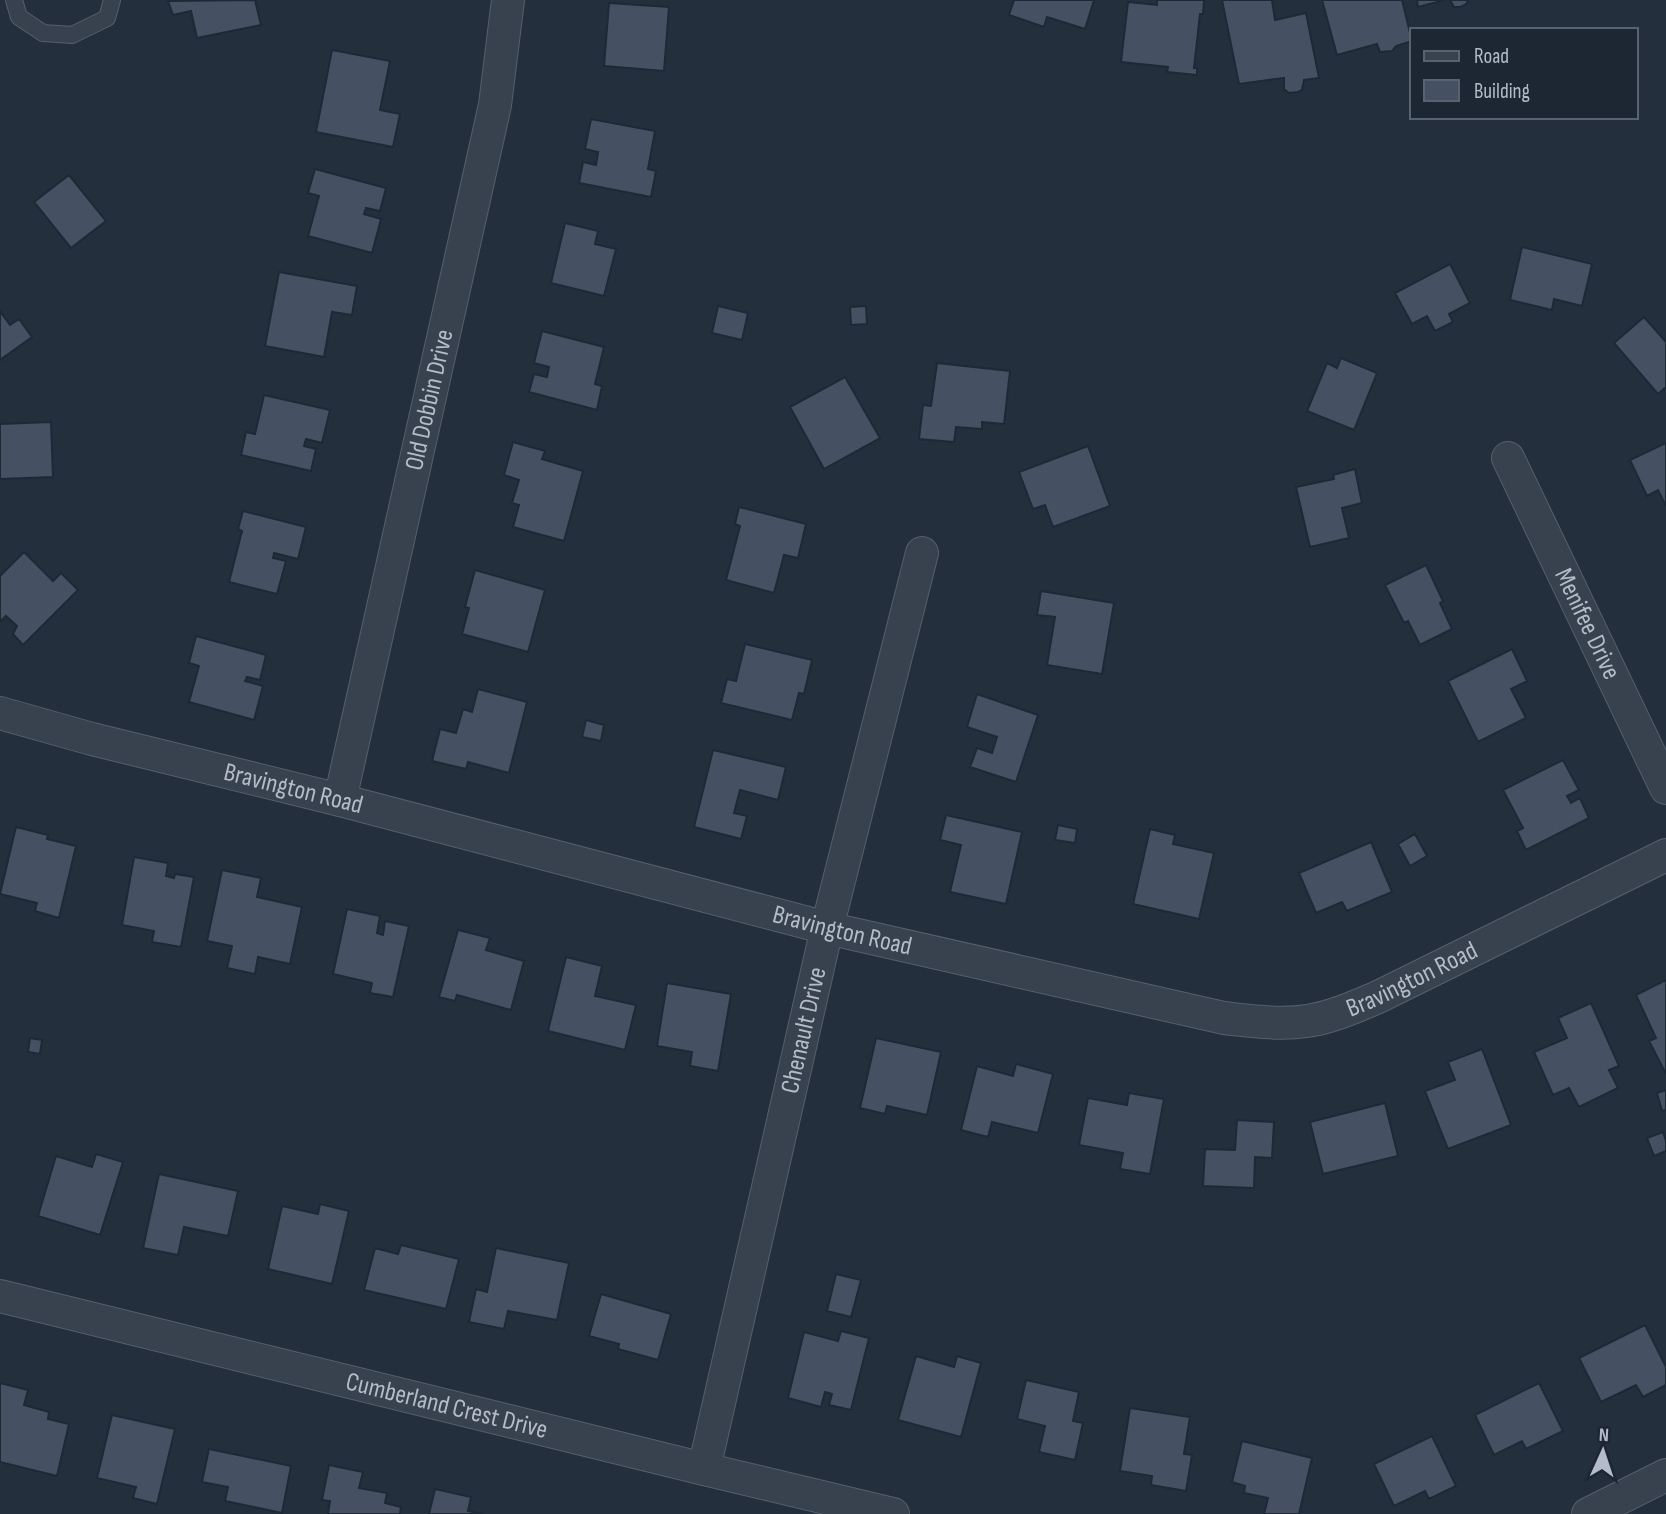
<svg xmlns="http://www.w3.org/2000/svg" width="1666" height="1514" viewBox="0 0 1666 1514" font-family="'Sofia Sans Condensed',sans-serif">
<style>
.building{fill:#455162;stroke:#1f2835;stroke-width:2}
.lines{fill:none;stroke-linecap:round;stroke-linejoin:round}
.service-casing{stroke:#565f6c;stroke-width:18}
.minor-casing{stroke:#565f6c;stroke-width:34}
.service{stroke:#38414e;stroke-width:16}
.minor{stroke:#38414e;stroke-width:32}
.labels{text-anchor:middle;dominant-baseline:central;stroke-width:7;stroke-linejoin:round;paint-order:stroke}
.street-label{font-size:26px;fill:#b4bcc9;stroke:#1d2633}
</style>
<rect width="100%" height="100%" fill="#242f3e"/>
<path class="building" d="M255,0L261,25L197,38L191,11L173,15L168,1Z
M1014,0H1094L1085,29L1047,17L1044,27L1009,15Z
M1157,0H1204L1203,14H1200L1194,68H1197V75L1167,72L1168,67L1121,62L1128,2L1157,5Z
M1222,0H1272L1275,20L1306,13L1319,78L1304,80L1302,90L1298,92L1289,93L1284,89V78L1239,84Z
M1322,0H1402L1412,41L1396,46L1392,51L1380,52L1377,44L1337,55Z
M1417,0H1445L1418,7Z
M1450,0H1468V1L1465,5L1460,7H1454Z
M609,3L669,7L664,71L604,66Z
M332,50L390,61L380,110L400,114L393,147L316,132Z
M591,119L655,131L648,169L656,171L651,197L579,183L583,162L596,165L598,152L585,149Z
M315,169L386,188L380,211L366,208L364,214L381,219L372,253L308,236L319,196L308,193Z
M69,175L106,221L71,248L34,202Z
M565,223L598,231L595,244L616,249L604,296L551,283Z
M1522,247L1592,264L1582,306L1554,299L1552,310L1510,300Z
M1450,264L1470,303L1449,314L1453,322L1435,331L1427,316L1412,324L1395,293Z
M279,272L357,286L352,315L332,312L324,357L265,346Z
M718,306L748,313L742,340L712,333Z
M866,306L867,324L851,325L850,307Z
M0,311L10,325L19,319L32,337L0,360Z
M1644,317L1666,342V387L1658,394L1614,343Z
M542,331L604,347L595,384L602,386L597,410L529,392L534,374L547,377L549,367L534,363Z
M1341,358L1377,373L1354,430L1307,411L1327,363L1337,368Z
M937,363L1010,371L1004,424L982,422V429L956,427L954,442L919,439L923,405L931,406Z
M845,377L880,438L824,469L790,407Z
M264,395L330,410L322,443L306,439L304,446L316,449L311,471L241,455L246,432L255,434Z
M51,422L53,477L0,479V424Z
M513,442L545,451L542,459L583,471L564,541L513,527L519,505L512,503L519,480L504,475Z
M1666,443V506L1658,490L1647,496L1630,460Z
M1088,446L1110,506L1053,527L1045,505L1033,509L1019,472Z
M1355,469L1362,503L1342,508L1349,538L1310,547L1296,487L1334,479L1333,475Z
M739,507L806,524L798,558L784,555L774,593L726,580L740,526L735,524Z
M243,511L306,527L298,559L274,553L273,558L286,561L277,594L229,582L242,531L238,529Z
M24,552L53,581L61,573L78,590L23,645L13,634L17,626L6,616L0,622V576Z
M1426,565L1443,601L1440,603L1452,629L1420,645L1408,621L1404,623L1385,585Z
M475,570L545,590L528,652L462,634L469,608L465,607Z
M1041,591L1114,603L1102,674L1047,665L1055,617L1037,615Z
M196,636L266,655L260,680L247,677L245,681L263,686L254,720L189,702L199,666L189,663Z
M745,644L812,660L804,694L799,693L792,720L721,703L727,679L736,681Z
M1512,649L1527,681L1511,689L1526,718L1478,742L1448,681Z
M478,689L527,702L509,773L468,762L466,769L432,761L440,729L456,733L463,709L472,712Z
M977,694L1038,715L1016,782L970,767L977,748L992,753L997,737L967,727Z
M586,720L604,725L601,741L582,737Z
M713,750L786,767L778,800L740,790L734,813L747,816L741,839L694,827Z
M1563,760L1579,790L1567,796L1571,803L1580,798L1589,818L1526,850L1517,831L1523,828L1503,790Z
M946,815L1022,832L1006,904L950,892L961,845L940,840Z
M1058,825L1077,829L1075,843L1055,840Z
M16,827L48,835L47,839L76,846L59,918L35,911L37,903L0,894Z
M1150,829L1175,835L1173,844L1214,853L1199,919L1133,904Z
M1415,834L1427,856L1410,866L1398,844Z
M1371,842L1392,892L1347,911L1342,902L1316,913L1299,873Z
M134,857L168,863L166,876L174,878L175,874L194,877L181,947L152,942L154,931L122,925Z
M222,870L261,878L257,897L302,907L290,964L258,957L255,974L227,968L232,946L207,941Z
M347,909L380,916L377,933L383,935L385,921L409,926L393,997L370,993L372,983L333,974Z
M458,930L490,938L486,950L524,961L511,1010L457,995L455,1001L439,997Z
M566,957L602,966L595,996L636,1005L625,1050L548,1031Z
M1666,980V1074L1649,1041L1656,1038L1636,995Z
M667,983L731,994L718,1071L690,1066L692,1052L657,1046Z
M1591,1003L1619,1066L1609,1070L1618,1088L1579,1107L1569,1088L1553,1095L1534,1052L1567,1038L1558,1018Z
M30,1038L42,1040L40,1054L28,1052Z
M876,1038L941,1052L927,1115L887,1106L885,1114L860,1108Z
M1482,1049L1511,1125L1448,1149L1425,1091L1455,1080L1448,1062Z
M1016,1064L1053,1074L1038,1133L992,1122L988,1137L961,1130L977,1066L1013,1076Z
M1666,1090V1110L1662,1111L1657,1093Z
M1129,1093L1164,1099L1150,1174L1120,1169L1123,1153L1079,1145L1088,1098L1127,1105Z
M1385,1103L1398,1156L1323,1174L1310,1122Z
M1237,1120L1274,1122L1272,1158L1255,1157L1254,1188L1203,1186L1205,1149L1235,1150Z
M1663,1132L1666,1141V1151L1654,1156L1647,1138Z
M96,1154L123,1162L100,1235L38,1216L56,1156L92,1167Z
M159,1174L238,1191L228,1236L184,1227L178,1255L143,1248Z
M320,1204L349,1211L332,1284L268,1269L282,1206L318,1214Z
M401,1245L459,1259L446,1309L364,1290L375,1248L398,1254Z
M496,1248L569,1263L557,1320L508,1311L504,1329L469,1322L476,1289L487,1292Z
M836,1274L861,1280L851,1317L827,1311Z
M601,1294L671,1314L658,1360L618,1349L619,1344L589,1336Z
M1645,1325L1666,1367V1385L1643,1397L1636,1385L1601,1402L1579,1358Z
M841,1331L869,1338L851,1410L829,1405L832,1394L825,1392L821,1407L788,1398L804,1332L838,1341Z
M916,1356L954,1367L957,1356L981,1363L961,1437L898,1420Z
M1026,1380L1079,1392L1073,1421L1083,1423L1075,1460L1039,1452L1045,1426L1017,1419Z
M0,1383L28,1390L24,1405L49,1412L48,1419L69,1424L57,1476L0,1462Z
M1539,1383L1563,1431L1526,1449L1522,1441L1494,1455L1475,1415Z
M1130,1408L1190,1417L1184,1454L1192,1455L1186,1491L1151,1485L1152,1476L1120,1471Z
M112,1415L175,1429L157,1504L133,1498L136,1487L97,1478Z
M1432,1436L1456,1486L1429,1499L1425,1491L1394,1506L1374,1464Z
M1242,1441L1312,1458L1299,1514H1264L1268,1498L1244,1493L1245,1486L1232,1482Z
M209,1449L291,1466L282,1513L225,1501L228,1487L202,1482Z
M329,1465L363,1472L359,1488L387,1493L385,1503L401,1507L400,1514H328L330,1501L322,1500Z
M435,1489L471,1497L468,1511L483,1514H429Z"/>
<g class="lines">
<defs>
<path id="service" d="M14,0L19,17L43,33L72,35L107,18L112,0"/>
<g id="minor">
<path id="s1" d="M1508,458L1666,788"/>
<path id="s2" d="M0,713L92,739L340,800L827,928L1224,1018C1252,1021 1280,1025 1307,1021C1330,1018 1354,1007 1376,998L1666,855"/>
<path id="s3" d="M340,800L495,105L508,0"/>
<path id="s4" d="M0,1296L704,1469L893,1514"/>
<path id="s5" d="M704,1469L827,928L922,553"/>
<path d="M1588,1514L1666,1475"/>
</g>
</defs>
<use href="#service" class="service-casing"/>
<use href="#minor" class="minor-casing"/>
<use href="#service" class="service"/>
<use href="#minor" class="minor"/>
</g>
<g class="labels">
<g class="street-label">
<text stroke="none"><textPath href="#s3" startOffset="410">Old Dobbin Drive</textPath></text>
<text stroke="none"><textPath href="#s1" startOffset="184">Menifee Drive</textPath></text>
<text stroke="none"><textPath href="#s2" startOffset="303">Bravington Road</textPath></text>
<text stroke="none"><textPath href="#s2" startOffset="870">Bravington Road</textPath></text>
<text stroke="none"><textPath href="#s2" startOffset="1458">Bravington Road</textPath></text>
<text stroke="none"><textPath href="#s5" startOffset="450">Chenault Drive</textPath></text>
<text stroke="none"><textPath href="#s4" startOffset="460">Cumberland Crest Drive</textPath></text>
</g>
</g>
<rect x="1410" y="28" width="228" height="91" fill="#1d2633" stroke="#59626f" stroke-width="2"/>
<rect x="1424" y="51" width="35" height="10" fill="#38414e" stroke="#59626f" stroke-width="2"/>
<text x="1474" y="63" font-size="21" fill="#b4bcc9">Road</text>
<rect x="1424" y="80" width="35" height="21" fill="#455162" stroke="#59626f" stroke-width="2"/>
<text x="1474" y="98" font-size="21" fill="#b4bcc9">Building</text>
<g transform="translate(1603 1451) rotate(3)" stroke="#1d2633" stroke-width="5" paint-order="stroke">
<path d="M0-5L12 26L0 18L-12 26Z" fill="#b4bcc9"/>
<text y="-10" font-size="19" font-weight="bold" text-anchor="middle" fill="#b4bcc9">N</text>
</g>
</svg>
